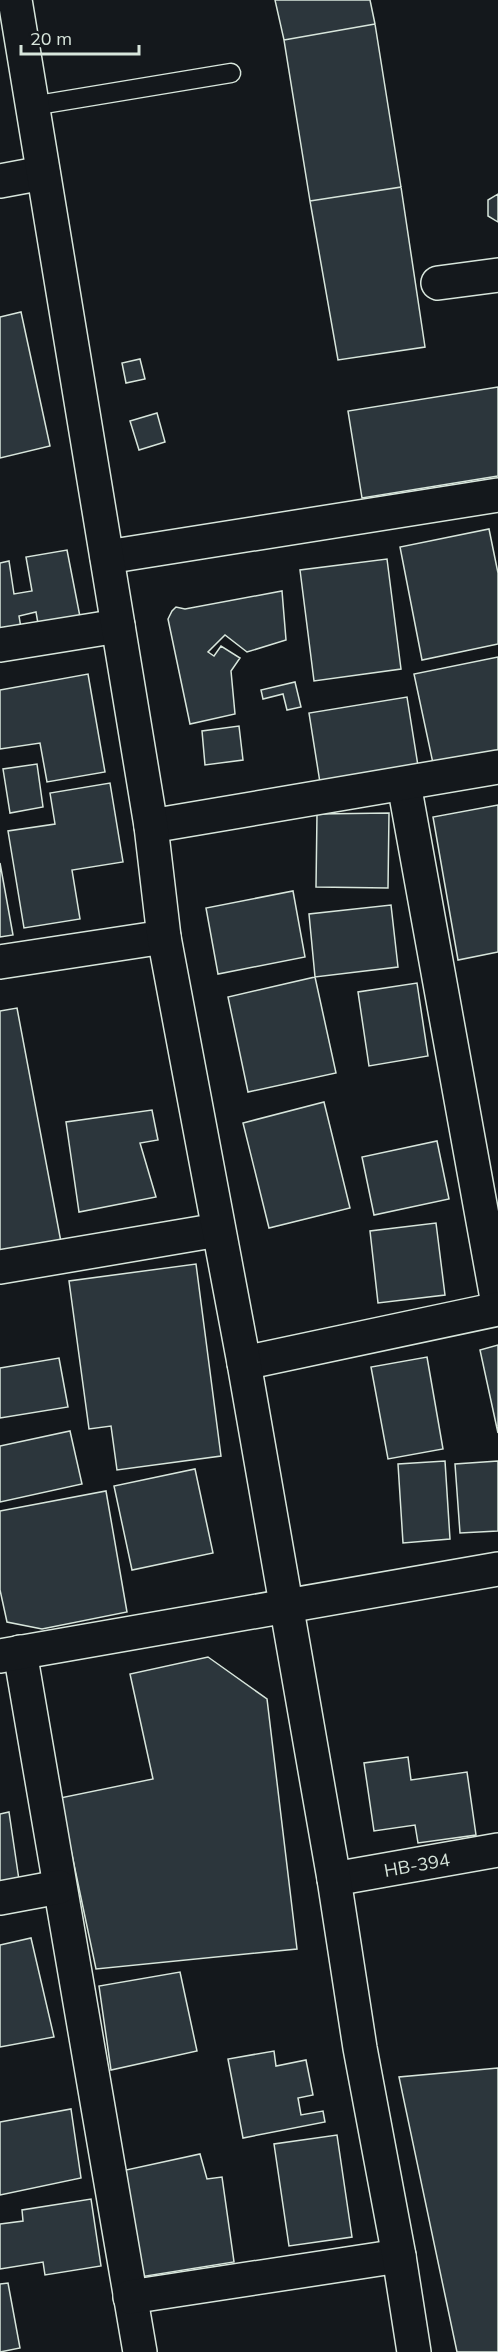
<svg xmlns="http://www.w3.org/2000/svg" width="498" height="2352" viewBox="0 0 498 2352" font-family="Mulish,sans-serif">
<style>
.building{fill:#2c363c;stroke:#d8e6dc;stroke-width:1.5}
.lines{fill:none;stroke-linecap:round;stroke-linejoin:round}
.lane-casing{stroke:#d8e6dc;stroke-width:21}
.street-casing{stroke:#d8e6dc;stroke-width:36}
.secondary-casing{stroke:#d8e6dc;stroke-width:36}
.lane{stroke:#14181c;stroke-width:18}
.street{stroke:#14181c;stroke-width:33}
.secondary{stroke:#14181c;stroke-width:33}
.labels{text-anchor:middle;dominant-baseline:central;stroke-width:4.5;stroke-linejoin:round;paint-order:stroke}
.street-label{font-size:18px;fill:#d8e6dc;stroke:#14181c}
</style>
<rect width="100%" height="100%" fill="#14181c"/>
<path class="building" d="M275,0H370L375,24L284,40Z
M375,24L401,187L310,201L284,40Z
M401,187L425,347L338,360L310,201Z
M498,194V222L488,216V200Z
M21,312L50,446L0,458V317Z
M140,359L145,379L126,383L122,363Z
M498,387V476L362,498L348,411Z
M157,413L165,442L139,450L130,421Z
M489,529L498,573V644L422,660L400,547Z
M67,550L82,627L40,635L36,612L19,616L23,640L0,644V563L9,561L14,594L32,591L26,557Z
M387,559L401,669L314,681L300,570Z
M282,591L286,640L247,652L225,635L208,652L214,656L221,646L240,658L231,671L235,714L190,724L168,619L172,611L176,607L185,609Z
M498,657V754L434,768L414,674Z
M88,674L105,772L47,782L40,743L0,749V690Z
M295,682L301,707L287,710L283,694L263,699L261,690Z
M407,697L419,772L321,789L309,713Z
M239,726L243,760L205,765L202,731Z
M37,764L43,807L10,813L3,769Z
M110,783L123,862L72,870L80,919L24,928L8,831L55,824L50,793Z
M498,805V952L458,960L433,817Z
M389,813L388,888L316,887L317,814Z
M0,863L13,935L0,937Z
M293,891L305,957L218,974L206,908Z
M391,905L398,967L315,977L309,914Z
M315,977L336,1073L248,1092L228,997Z
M417,983L428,1056L369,1066L358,992Z
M17,1008L61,1242L0,1254V1011Z
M324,1102L350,1208L269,1228L243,1123Z
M152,1110L158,1140L140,1143L156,1197L79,1212L66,1122Z
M437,1141L449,1199L374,1215L362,1157Z
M436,1223L445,1295L378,1303L370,1231Z
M196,1264L221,1456L117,1470L111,1426L89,1429L69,1281Z
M498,1345V1433L480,1350Z
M427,1357L443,1449L388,1459L371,1367Z
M59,1358L68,1407L0,1418V1368Z
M70,1431L82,1484L0,1502V1446Z
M445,1461L450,1539L403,1543L398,1464Z
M498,1461V1531L460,1533L455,1464Z
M195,1469L213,1553L132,1570L114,1486Z
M106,1491L127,1612L42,1629L7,1622L0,1590V1511Z
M208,1657L267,1699L297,1949L96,1969L60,1798L153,1779L130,1674Z
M408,1757L411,1780L467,1772L476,1835L418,1843L415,1825L374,1831L364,1763Z
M9,1812L19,1880L0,1883V1814Z
M31,1938L54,2037L0,2047V1945Z
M180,1972L197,2051L111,2070L99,1986Z
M274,2051L276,2066L306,2060L313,2095L298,2098L301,2115L323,2111L325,2122L243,2138L228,2059Z
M498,2068V2352H457L399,2077Z
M71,2109L81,2178L0,2195V2122Z
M337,2135L352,2237L289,2246L274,2144Z
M200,2154L207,2179L222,2177L234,2262L140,2277L126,2170Z
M91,2199L101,2266L45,2275L43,2262L0,2269V2224L23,2221L22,2210Z
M8,2283L20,2348L0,2352V2284Z"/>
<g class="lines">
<defs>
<path id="lane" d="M32,106L231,73"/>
<g id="street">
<path d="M0,181L43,173"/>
<path d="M438,283L498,275"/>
<path d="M107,557L498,495"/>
<path d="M0,645L118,626"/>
<path d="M404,784L498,1304"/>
<path d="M151,826L498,767"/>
<path d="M0,962L164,937"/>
<path d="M0,1267L218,1230"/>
<path d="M244,1363L498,1309"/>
<path d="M20,1652L140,2352"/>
<path id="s1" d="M334,1879L498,1850"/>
<path d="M0,1898L59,1887"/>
<path d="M130,2297L399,2256"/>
</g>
<path id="secondary" d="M15,0L151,826L164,937L244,1363L334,1879L360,2048L399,2256L414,2352
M0,1656L498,1569"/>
</defs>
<use href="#lane" class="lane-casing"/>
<use href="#street" class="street-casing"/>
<use href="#secondary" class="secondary-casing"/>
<use href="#lane" class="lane"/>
<use href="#street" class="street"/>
<use href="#secondary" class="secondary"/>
</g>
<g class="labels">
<g class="street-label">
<text stroke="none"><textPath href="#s1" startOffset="84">HB-394</textPath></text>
</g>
</g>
<path d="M21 45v9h118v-9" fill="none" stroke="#d8e6dc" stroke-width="3"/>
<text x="30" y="45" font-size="18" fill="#d8e6dc" stroke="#14181c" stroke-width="4.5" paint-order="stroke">20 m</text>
</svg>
